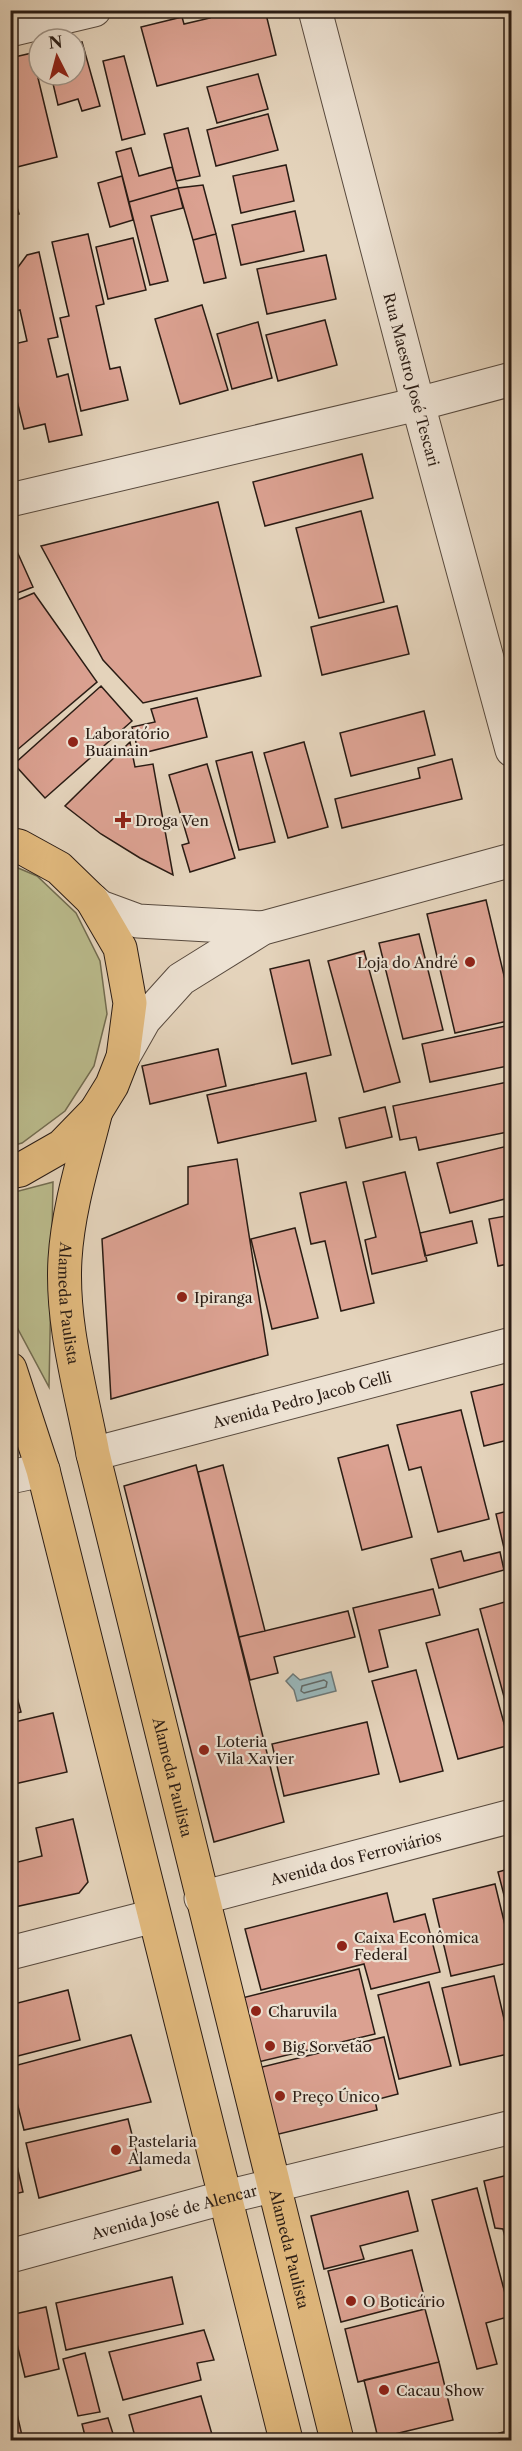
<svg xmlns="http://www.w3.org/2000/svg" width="522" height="2451" viewBox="0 0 522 2451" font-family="'Libre Caslon Text',serif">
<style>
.green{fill:#babb8c;stroke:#726c50;stroke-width:1.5}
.water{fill:#99b6b9;stroke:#6d7877;stroke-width:1.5}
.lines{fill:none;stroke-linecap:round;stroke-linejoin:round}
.shore{stroke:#626966;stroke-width:1.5}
.building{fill:#dba191;stroke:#2a1c14;stroke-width:1.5}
.minor-casing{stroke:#584a3e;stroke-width:35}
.major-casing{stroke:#2a1c14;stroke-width:35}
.minor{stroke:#ede2d3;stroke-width:33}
.major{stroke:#e2ba7e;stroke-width:33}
.poi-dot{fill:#8f2418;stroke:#ede2d3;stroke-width:2}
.labels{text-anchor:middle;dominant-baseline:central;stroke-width:4.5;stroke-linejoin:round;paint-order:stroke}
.street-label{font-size:15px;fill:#2a1c14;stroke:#ede2d3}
.poi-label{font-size:15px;fill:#2a1c14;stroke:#ede2d3;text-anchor:start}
</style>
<rect width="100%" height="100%" fill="#e4d3bb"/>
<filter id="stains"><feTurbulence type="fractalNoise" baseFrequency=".00333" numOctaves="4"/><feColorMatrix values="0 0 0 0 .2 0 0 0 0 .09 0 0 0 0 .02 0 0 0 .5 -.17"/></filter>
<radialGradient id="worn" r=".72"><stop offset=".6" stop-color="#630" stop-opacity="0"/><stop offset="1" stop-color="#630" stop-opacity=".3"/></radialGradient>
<path class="green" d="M11,865L37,876L76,913L100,961L107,1014L94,1066L65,1111L22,1143L11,1146Z
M53,1182L49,1387L11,1316V1193Z"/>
<path class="water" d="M331,1672L336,1691L297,1701L294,1690L286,1681L293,1674L300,1680Z"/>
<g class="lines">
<path class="shore" d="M324,1680L327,1682L326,1687L304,1693L301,1691L302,1686Z"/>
</g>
<path class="building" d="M208,10H265L276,55L157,86L141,27L182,17L184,24L210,18Z
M82,42L100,106L82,111L78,99L58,105L51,75H75V44Z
M32,53L57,157L17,167L10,138V58Z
M124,56L145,134L122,140L103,61Z
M258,74L268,109L217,123L207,87Z
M268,114L278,150L216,166L207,130Z
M188,128L200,176L176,181L164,134Z
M131,148L139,176L172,167L178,188L129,202L116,152Z
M286,165L294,201L241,213L233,176Z
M122,176L133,220L110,227L98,183Z
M10,184L19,214L10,216Z
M203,185L216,234L193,240L178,188Z
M178,188L183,208L151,216L168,281L150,285L129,202Z
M295,211L304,251L241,265L232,225Z
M88,234L104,304L96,306L110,369L120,367L128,400L81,411L60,318L69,316L52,242Z
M216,234L226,278L204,283L193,240Z
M133,238L146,290L108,299L96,247Z
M39,252L58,337L48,339L57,377L68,374L82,435L49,442L45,424L24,429L10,373V345L27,341L20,310L11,312L10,278L27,255Z
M326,255L336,299L267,314L257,269Z
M202,305L228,390L180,404L155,319Z
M325,320L337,365L278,381L266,335Z
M258,322L272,378L232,389L217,334Z
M362,454L373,498L265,526L253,482Z
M218,502L261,676L143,703L103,660L41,546Z
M361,511L384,602L319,618L296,528Z
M15,547L33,587L10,596V548Z
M34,593L97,682L10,756V603Z
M397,606L409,654L322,675L311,627Z
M101,686L132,721L45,798L14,764Z
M197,698L207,737L139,754L132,727L155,722L151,709Z
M424,711L435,755L351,776L340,733Z
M130,742L135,767L153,764L173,875L140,858L101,834L65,806Z
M304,742L328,827L288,838L264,753Z
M252,752L275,842L239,850L216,761Z
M452,759L462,799L342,828L335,799L420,778L418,768Z
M207,764L235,858L190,872L182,845L189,843L169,775Z
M486,900L512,1009V1020L455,1033L427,914Z
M419,934L443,1030L403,1039L379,943Z
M364,951L400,1082L364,1092L328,961Z
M309,960L331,1055L292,1064L270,969Z
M510,1025L512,1065L430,1082L422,1044Z
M218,1049L226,1086L150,1104L142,1066Z
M306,1073L316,1121L218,1143L207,1095Z
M512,1081V1131L419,1150L416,1137L400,1140L393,1106Z
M385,1107L392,1137L346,1148L339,1118Z
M512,1145V1208L507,1209L505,1199L450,1213L437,1163Z
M237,1159L268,1355L111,1399L102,1239L188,1204V1167Z
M405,1172L427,1261L372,1274L365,1240L376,1237L363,1182Z
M346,1182L374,1303L341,1311L325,1241L311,1244L300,1193Z
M512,1215V1263L498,1266L489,1219Z
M472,1221L477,1243L425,1256L420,1233Z
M295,1228L318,1318L272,1329L251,1239Z
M512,1382V1439L484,1446L471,1392Z
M461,1410L489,1519L438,1532L421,1467L409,1470L397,1425Z
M388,1445L412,1537L362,1550L338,1458Z
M512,1446V1477L505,1448Z
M196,1465L284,1822L214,1842L124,1486Z
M223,1465L265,1631L239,1637L198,1472Z
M512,1510V1564L508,1565L496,1514Z
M461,1551L464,1561L500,1552L504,1570L439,1588L431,1559Z
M433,1589L440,1615L379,1630L388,1667L369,1672L353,1608Z
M512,1600V1726L480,1609Z
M348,1611L355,1637L274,1657L278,1673L250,1680L239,1637Z
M478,1629L510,1745L458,1759L426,1643Z
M416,1670L443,1771L400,1782L372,1681Z
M10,1671L21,1712L10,1715Z
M53,1713L67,1772L10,1785V1723Z
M367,1722L379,1774L284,1796L272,1744Z
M73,1819L88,1882L79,1893L10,1908V1864L42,1856L36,1828Z
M512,1868V1926L498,1872Z
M495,1884L512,1954V1962L451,1976L433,1899Z
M387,1893L394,1922L425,1914L440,1972L371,1989L364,1964L261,1990L245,1929Z
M359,1969L375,2034L250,2064L234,2000Z
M494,1976L512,2053L460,2065L442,1988Z
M429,1982L451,2066L399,2079L378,1995Z
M68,1990L80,2040L10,2058V2005Z
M131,2035L151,2102L24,2130L10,2075V2067Z
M384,2037L398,2094L375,2100L377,2110L279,2134L264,2124L250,2070Z
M128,2119L141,2170L39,2198L26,2143Z
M10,2135L23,2192L10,2195Z
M512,2174V2265L503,2229L495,2228L484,2181Z
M477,2188L511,2316L486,2323L497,2364L477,2369L432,2200Z
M408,2191L418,2231L360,2246L364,2259L324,2269L311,2216Z
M412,2250L425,2300L341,2322L328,2271Z
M172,2277L183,2324L66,2350L56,2303Z
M46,2307L59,2369L25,2377L10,2315Z
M425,2309L439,2362L358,2382L345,2329Z
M204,2330L214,2360L197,2363L201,2380L123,2400L109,2352Z
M85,2353L100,2412L78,2416L63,2359Z
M439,2362L453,2420L378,2438L364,2380Z
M201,2396L213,2438L203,2440H136L129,2415Z
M15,2405L23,2440H10V2406Z
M108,2418L115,2440H86L82,2424Z
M512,2430V2440H501L499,2433Z"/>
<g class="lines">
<defs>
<g id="minor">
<path id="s1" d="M315,10L418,404L512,750"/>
<path d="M10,30L94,10"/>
<path d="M10,500L418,404L512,379"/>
<path d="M92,900L100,907L138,921L263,928"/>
<path d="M123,1057L144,1020L181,979L263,928L512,860"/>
<path id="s2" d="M93,1454L512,1344"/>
<path d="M10,1477L43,1470"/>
<path id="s3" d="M201,1898L512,1816"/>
<path d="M10,1953L154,1916"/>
<path id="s4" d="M10,2256L226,2197L512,2127"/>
</g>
<g id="major">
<path d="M10,844L19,846L59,868L92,900L120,948L130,1003L123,1057L112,1085L96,1111L62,1146L20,1170L10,1172"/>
<path id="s5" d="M96,1111C84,1159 68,1209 65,1259C61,1324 81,1390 93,1454L337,2440"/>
<path d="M10,1369L43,1470L286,2440"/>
</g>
</defs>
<use href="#minor" class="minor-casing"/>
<use href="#major" class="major-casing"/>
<use href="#minor" class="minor"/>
<use href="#major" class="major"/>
</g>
<g class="poi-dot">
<circle cx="73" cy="742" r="6"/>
<path d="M120 811h6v6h6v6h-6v6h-6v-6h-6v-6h6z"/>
<circle cx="470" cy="962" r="6"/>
<circle cx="182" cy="1297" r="6"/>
<circle cx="204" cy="1750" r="6"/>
<circle cx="342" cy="1946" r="6"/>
<circle cx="256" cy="2011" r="6"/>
<circle cx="270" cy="2046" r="6"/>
<circle cx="280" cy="2096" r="6"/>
<circle cx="116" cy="2150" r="6"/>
<circle cx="351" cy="2301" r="6"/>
<circle cx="384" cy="2390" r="6"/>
</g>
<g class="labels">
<g class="street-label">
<text stroke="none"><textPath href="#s1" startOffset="382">Rua Maestro José Tescari</textPath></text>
<text stroke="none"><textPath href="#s5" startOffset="196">Alameda Paulista</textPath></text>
<text stroke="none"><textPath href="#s2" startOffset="216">Avenida Pedro Jacob Celli</textPath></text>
<text stroke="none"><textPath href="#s5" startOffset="682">Alameda Paulista</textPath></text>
<text stroke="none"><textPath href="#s3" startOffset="160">Avenida dos Ferroviários</textPath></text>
<text stroke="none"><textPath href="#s4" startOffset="170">Avenida José de Alencar</textPath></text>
<text stroke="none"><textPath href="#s5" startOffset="1168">Alameda Paulista</textPath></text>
</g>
<g class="poi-label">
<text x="85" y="733">Laboratório<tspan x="85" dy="17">Buainain</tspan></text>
<text x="135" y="820">Droga Ven</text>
<text x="458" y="962" text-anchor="end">Loja do André</text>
<text x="194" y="1297">Ipiranga</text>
<text x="216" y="1741">Loteria<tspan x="216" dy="17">Vila Xavier</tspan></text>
<text x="354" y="1937">Caixa Econômica<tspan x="354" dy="17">Federal</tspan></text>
<text x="268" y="2011">Charuvila</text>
<text x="282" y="2046">Big Sorvetão</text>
<text x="292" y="2096">Preço Único</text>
<text x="128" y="2141">Pastelaria<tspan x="128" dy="17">Alameda</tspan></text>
<text x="363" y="2301">O Boticário</text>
<text x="396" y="2390">Cacau Show</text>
</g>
</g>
<rect width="522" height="2451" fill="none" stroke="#e4d3bb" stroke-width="36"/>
<rect x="12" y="12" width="498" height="2427" fill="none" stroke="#2a1c14" stroke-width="3"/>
<rect x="18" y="18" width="486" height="2415" fill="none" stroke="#2a1c14" stroke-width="1.5"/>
<g transform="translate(57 57) rotate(354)"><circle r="28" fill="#ede2d3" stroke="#9f9387" stroke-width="1.5"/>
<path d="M0-4.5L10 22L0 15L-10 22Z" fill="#8f2418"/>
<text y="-9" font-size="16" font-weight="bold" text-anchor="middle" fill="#2a1c14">N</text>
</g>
<rect width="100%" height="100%" filter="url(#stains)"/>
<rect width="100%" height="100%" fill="url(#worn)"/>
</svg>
